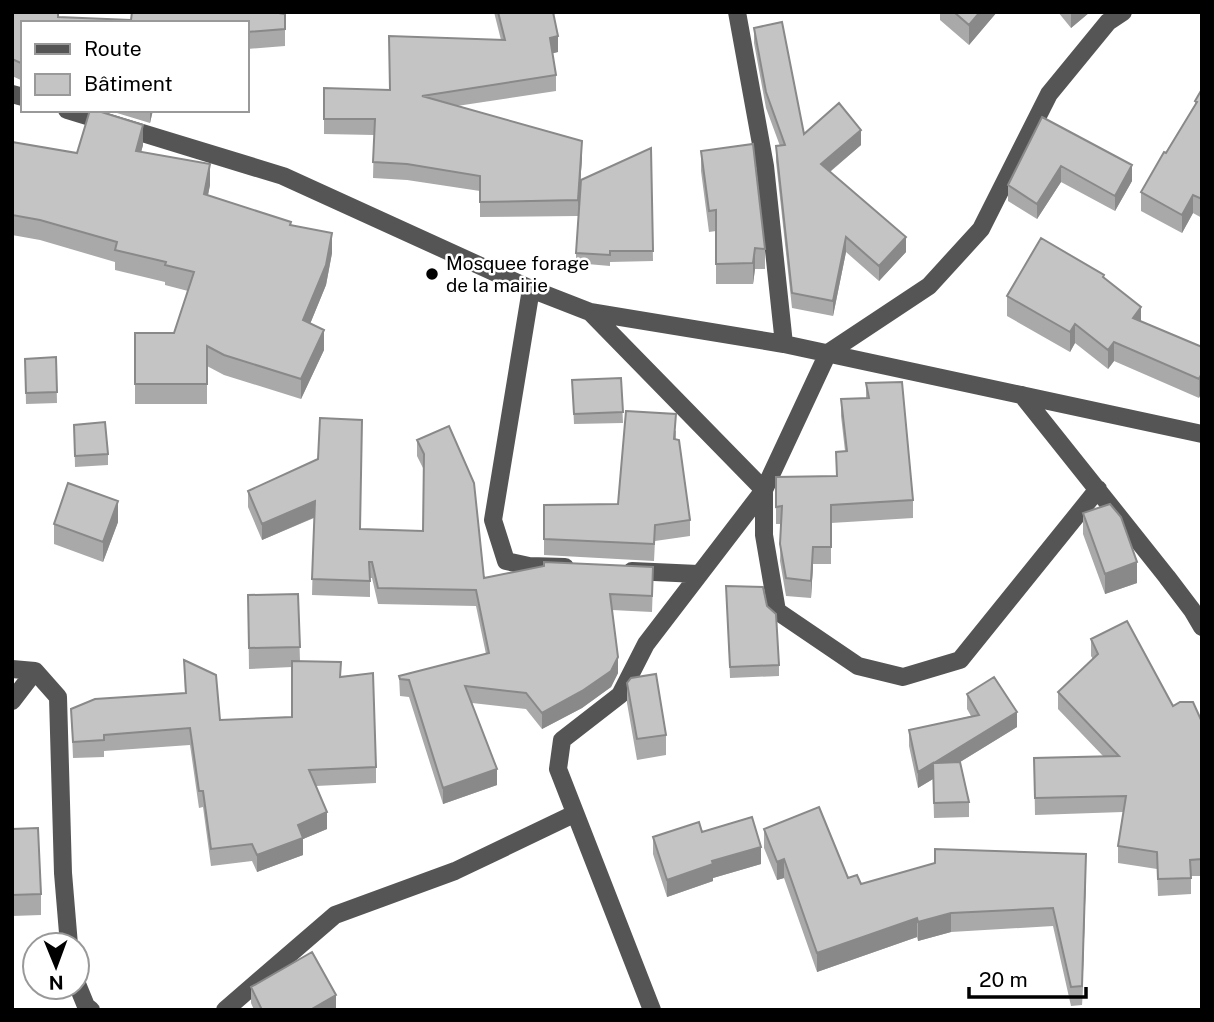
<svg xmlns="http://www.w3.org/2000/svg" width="1214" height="1022" viewBox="0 0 1214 1022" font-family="'Public Sans',sans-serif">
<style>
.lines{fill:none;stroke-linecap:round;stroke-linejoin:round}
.minor{stroke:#555;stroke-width:18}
.wall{fill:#a9a9a9}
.shaded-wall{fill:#898989}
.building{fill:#c4c4c4;stroke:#898989;stroke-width:2}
.poi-dot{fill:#000;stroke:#fff;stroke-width:2.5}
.labels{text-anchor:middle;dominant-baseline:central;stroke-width:5;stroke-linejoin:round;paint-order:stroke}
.poi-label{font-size:19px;fill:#000;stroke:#fff;text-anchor:start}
</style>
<rect width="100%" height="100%" fill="#fff"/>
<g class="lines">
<path class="minor" d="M737,12L765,166L784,344
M12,94L23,97
M67,110L283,176L531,289L590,312L784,344L1202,434
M531,289L493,520L506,561L529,566L565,567
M590,312L764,490V535L777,611L858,666L903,677L960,660L1098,489
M1022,395L1167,577L1192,610L1202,627
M632,571L698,574
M12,669L35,671L58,697L63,873L69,945
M12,701L35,671
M77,984L86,1006L91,1010
M225,1010L335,915L455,871L574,814
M652,1010L558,769L562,740L620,695L646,644L764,490L828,353L929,286L981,229L1049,94L1108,22L1123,12"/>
</g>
<path class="wall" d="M12,12L58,17L131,20L285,14V46L247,49V23H23V81L12,76Z
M494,12H560L553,15L558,52L552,53L556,75V91L457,106L582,157L578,216L480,217V191L407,180L373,178L374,135L324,134V88L390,90L501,40Z
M940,12H997L969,45L940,20Z
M1058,12H1090L1071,28Z
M754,28L804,134L861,145L830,172L906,252L879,281L846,252L833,316L792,308L776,161V146H780L766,108L754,43Z
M1202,89V218L1193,213L1182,233L1141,211V192L1195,105V101Z
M107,110H153L150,123Z
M1042,117L1132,181L1115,211L1061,182L1037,219L1008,201V185Z
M12,142L77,153L143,145L141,152L210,185L208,195L291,225L332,253L326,285L310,324L324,350L301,399L224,375L207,366V404H135V333H174L188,291L165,285V282L115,270V262L40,240L12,235Z
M651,148L653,261L610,262V266L576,263V253Z
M701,151L765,249V269H755L753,284H716V231L709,232L701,171Z
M1104,278L1141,321L1202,347L1199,398L1114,361L1108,369L1075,343L1070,352L1007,316V296Z
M56,357L57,403L26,404L25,359Z
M621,378L623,423L574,424L572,380Z
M866,383L913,500V518L831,523V564H813L811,598L786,596L780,561L781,524H776V477L836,476V452L845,451L841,416V399L866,398Z
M74,425L108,454V465L75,467Z
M676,430V439L690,520V536L655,541L654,561L544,555V505L618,504Z
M417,440L484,578L653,583L652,612L612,610L618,673L611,687L582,708L542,729L526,709L472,703L497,785L443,804L409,697L400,696L399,676L486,654L476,606L378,604L372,578H370V597L312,595L314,518L262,540L248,507V491L360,529L423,531L424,470L417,456Z
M1083,513L1137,583L1105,594L1083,534Z
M118,522L103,562L54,544V524Z
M726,586L779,665V676L730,678Z
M298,594L300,661L341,677L376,767V783L316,786L327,829L303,839V855L257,872L252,861L211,866L203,807L199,808L190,745L104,751V757L73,758L71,709L185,693L184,660L220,720L292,717V667L249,669L248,595Z
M1091,639L1173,706L1202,722V876H1191V894L1158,896L1157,869L1118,863V846L1123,812L1035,815L1034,758L1103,756L1058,709V692L1093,659L1091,656Z
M627,683L666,735V755L637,760L627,703Z
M967,694L1017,727L960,762L969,802V817L934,818L933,779L918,788L909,746V730L971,716L967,709Z
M12,829L41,894V915L12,916Z
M764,829L848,878L861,884L1086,873L1082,1005L1071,1006L1053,926L951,932L918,941L917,937L817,972L784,878L777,880L764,848Z
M702,832L761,864L713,878V881L667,897L653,854V837Z
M251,987L336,1010H254L251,1003Z"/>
<path class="shaded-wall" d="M980,12H997L969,45V25Z
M1071,12H1090L1071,28Z
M558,36V52L550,54V38Z
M150,110H153L150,123Z
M143,125V145L136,171V151Z
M861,130V145L821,179V164Z
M582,141V157L578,216V200Z
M210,164V185L204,214V194Z
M1132,165V181L1115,211V196Z
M1061,166V182L1037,219V204Z
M1193,195V213L1182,233V215Z
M332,233V253L326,285L303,341V320Z
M846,237V252L833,316V301Z
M906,237V252L879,281V266Z
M755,248V269L753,284V263Z
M1141,307V326L1133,318Z
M1075,324V343L1070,352V332Z
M324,330V350L301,399V379Z
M1114,342V361L1108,369V350Z
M1202,373V392L1199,398V379Z
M118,501V522L103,562V542Z
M315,501V517L262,540V524Z
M813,547V564L811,598V581Z
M1137,562V583L1105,594V574Z
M618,657V673L611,687L582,708L542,729V713Z
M1017,712V727L934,778V763Z
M933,763V779L918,788V772Z
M497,769V785L443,804V788Z
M327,812V829L303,839V855L257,872V855L298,825Z
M761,847V864L713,878V881L667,897V880L712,861Z
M1086,854V873L1082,1005V986Z
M784,859V878L777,880V862Z
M951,913V932L918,941V922Z
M917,918V937L817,972V953Z
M336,995V1010H310Z"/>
<path class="building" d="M12,12H58V17L131,20L132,12H272L285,14V29L247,32V23H23V64L12,59Z
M498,12H553L558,36L550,38L556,75L422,96L582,141L578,200L480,202V176L407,164L373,162L375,119H324V88L390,90L389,36L505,40Z
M954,12H980L969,25Z
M782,22L804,134L839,103L861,130L821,164L906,237L879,266L846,237L833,301L792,293L776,146L785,145L766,92L754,28Z
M1202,89V199L1193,195L1182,215L1141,192L1164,152L1166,153L1197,102L1195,101Z
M90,110H95L143,125L136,151L210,164L204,194L291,222L290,225L332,233L326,265L303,320L324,330L301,379L224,355L207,346V384H135V333H174L194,272L165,265L166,262L115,250L117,242L40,220L12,215V142L77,153Z
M1042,117L1132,165L1115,196L1061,166L1037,204L1008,185Z
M753,144L765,249L755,248L753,263L716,264V210L709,211L701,151Z
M651,148L653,251H610V255L576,253L581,180Z
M1041,238L1104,275L1103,277L1141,307L1133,318L1202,347V373L1199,379L1114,342L1108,350L1075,324L1070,332L1007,296Z
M56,357L57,392L26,393L25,359Z
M621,378L623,412L574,414L572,380Z
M902,382L913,500L831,505V547H813L811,581L786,578L780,544L782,506L776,507V477L837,476L836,452L847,451L841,399L869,398L866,383Z
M626,411L676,414L674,439L679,440L690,520L655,525L654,544L544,539V505L618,504Z
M320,418L362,420L360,529L423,531L424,454L417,440L449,426L474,483L484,578L544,566V562L653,567L652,596L610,594L618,657L611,671L582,691L542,713L526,693L465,686L497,769L443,788L409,680L400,679L399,676L489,653L476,590L378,588L372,562H369L370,581L312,579L315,501L262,524L248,491L318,459Z
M105,422L108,454L75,456L74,425Z
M68,483L118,501L103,542L54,524Z
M1110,504L1121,517L1137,562L1105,574L1083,513Z
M726,586L763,587L767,606L776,614L779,665L730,667Z
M298,594L300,647L249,648L248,595Z
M1127,621L1173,706L1180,702H1193L1202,722V859L1190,860L1191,878L1158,879L1157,852L1118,846L1126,796L1035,798L1034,758L1119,756L1058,692L1098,654L1091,639Z
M184,660L216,675L220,720L292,717V661L341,662L340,677L373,673L376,767L309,770L327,812L298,825L303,838L257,855L252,844L211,849L203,791H199L190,728L104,735V740L73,742L71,709L95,699L186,693Z
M656,674L666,735L637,739L627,683L631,678Z
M994,677L1017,712L934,763L960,762L969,802L934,803L933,763L918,772L909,730L979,715L967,694Z
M819,807L848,878L857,875L861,884L935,863V849L1086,854L1082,986L1071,987L1053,908L951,913L918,922L917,918L817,953L784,859L777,862L764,829Z
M752,817L761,847L712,861L713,864L667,880L653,837L699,822L702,832Z
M38,828L41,894L12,895V829Z
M312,952L336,995L310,1010H262L251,987Z"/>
<circle class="poi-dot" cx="432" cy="274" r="7"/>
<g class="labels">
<g class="poi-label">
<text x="446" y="263">Mosquee forage<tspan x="446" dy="22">de la mairie</tspan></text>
</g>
</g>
<rect width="1214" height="1022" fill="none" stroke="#000000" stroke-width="28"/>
<rect x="21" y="21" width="228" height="91" fill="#ffffff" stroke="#999999" stroke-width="2"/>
<rect x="35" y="44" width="35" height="10" fill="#555555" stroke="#999999" stroke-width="2"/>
<text x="84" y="56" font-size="21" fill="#000000">Route</text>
<rect x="35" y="74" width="35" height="21" fill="#c4c4c4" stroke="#999999" stroke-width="2"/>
<text x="84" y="91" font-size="21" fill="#000000">Bâtiment</text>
<g transform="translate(56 966) rotate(179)"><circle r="33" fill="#ffffff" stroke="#999999" stroke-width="2"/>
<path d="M0-5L12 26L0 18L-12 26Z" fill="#000000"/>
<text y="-10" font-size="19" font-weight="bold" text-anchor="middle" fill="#000000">N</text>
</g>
<path d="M969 987v10h117v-10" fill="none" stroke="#000000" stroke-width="3.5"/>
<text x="979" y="987" font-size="21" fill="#000000" stroke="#ffffff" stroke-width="5" paint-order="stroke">20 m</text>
</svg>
